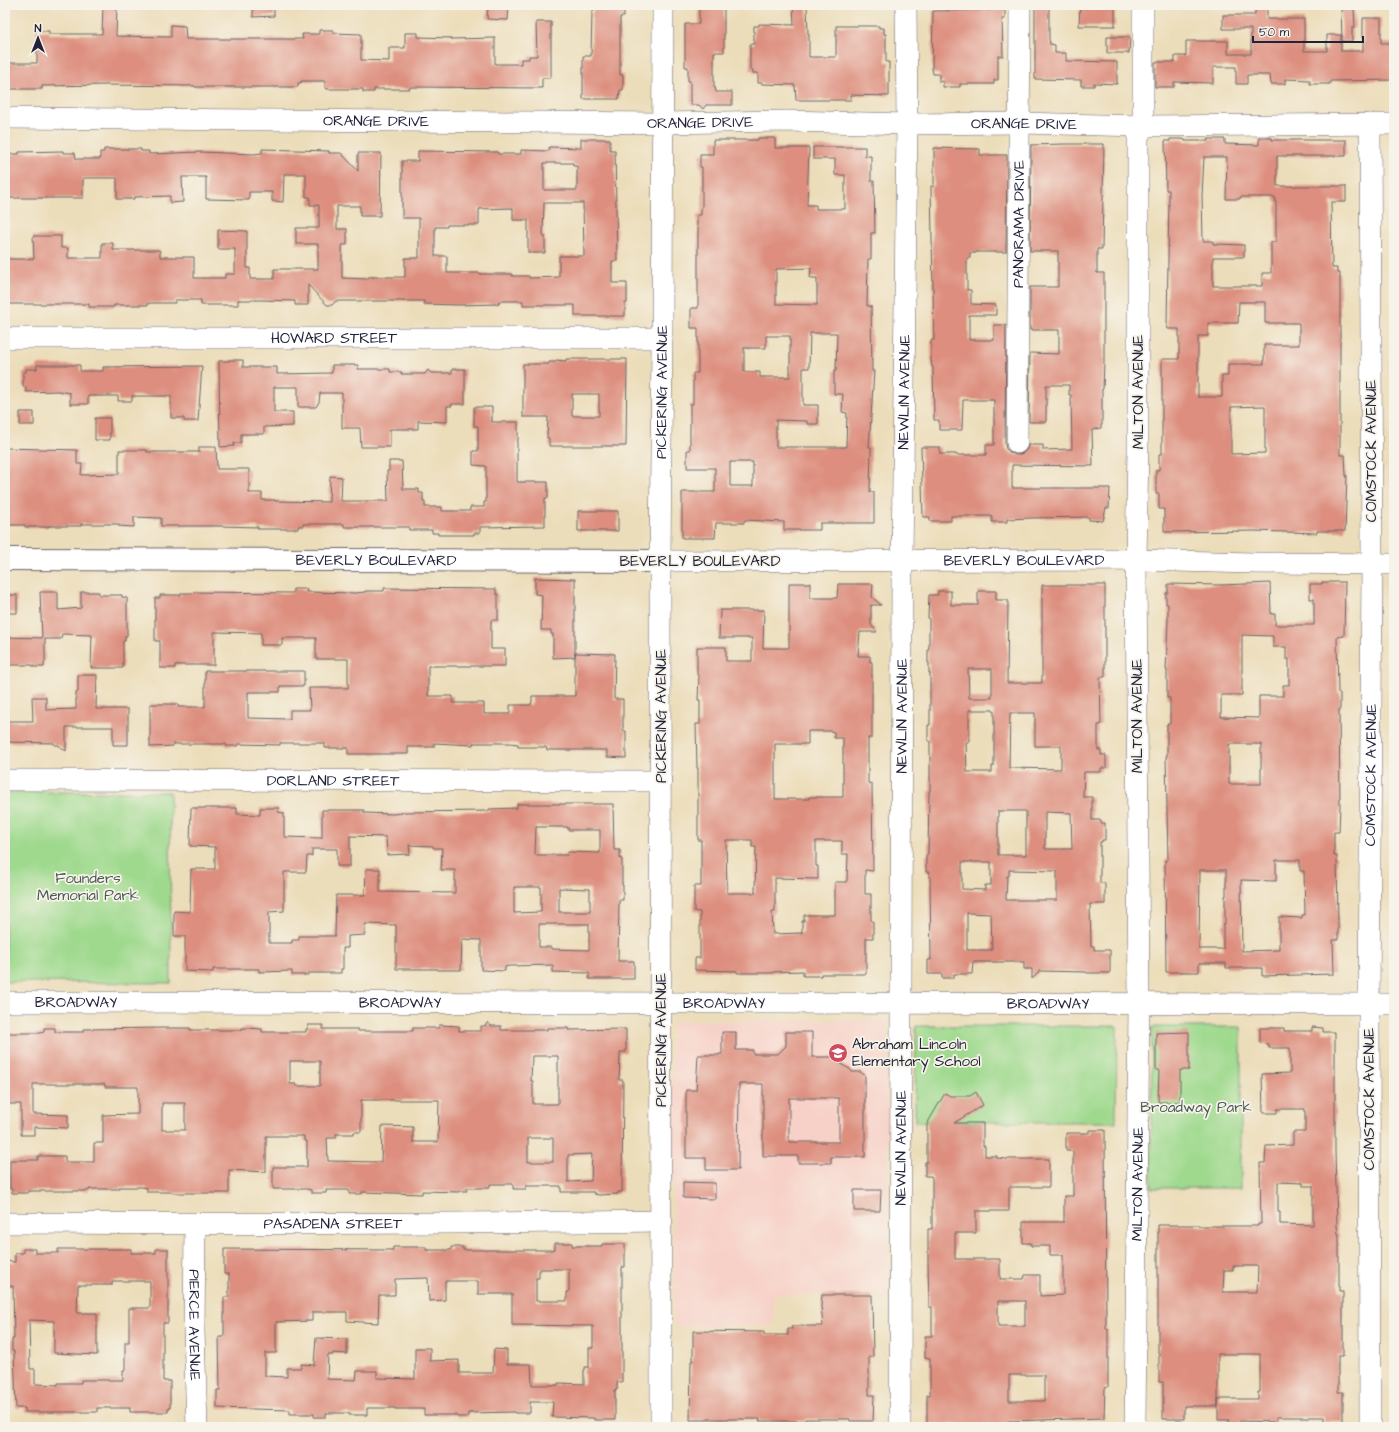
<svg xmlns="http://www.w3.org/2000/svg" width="1399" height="1432" viewBox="0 0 1399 1432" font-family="'Architects Daughter',sans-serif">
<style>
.built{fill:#f7d1c8}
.green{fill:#9ed98d;stroke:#607e64}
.building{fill:#dd8e7e;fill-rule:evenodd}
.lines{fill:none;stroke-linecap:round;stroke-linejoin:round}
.minor-casing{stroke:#696367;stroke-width:22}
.major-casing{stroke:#696367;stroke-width:24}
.minor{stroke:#fff;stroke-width:21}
.major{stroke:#fff;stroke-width:22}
.labels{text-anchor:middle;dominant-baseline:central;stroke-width:3.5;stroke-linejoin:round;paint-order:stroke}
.street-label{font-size:15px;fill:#22223b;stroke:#f7f3e8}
.park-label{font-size:15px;fill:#475954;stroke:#f7f3e8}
.poi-label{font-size:15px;fill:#22223b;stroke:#f7f3e8;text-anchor:start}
</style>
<rect width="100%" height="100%" fill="#f7f3e8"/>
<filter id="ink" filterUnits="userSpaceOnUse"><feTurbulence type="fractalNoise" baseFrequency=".025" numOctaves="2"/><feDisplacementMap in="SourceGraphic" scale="8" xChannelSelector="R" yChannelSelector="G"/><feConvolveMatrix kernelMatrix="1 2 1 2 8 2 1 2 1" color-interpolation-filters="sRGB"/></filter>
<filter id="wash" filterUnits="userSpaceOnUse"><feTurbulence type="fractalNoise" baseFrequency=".012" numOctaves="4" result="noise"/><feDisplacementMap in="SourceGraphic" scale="16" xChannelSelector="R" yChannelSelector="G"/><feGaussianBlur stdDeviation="0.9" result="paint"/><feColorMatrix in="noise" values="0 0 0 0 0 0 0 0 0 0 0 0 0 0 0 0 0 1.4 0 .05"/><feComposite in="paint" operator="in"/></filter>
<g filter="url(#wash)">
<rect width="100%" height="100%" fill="#ecddba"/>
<path class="built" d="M887,1020L888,1294L774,1295V1326H674L672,1021Z"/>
<path class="green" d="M5,792H170L171,983L5,982Z
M916,1026H1117L1116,1122H915Z
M1152,1027H1241V1188H1151Z"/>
<g id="blocks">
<path class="building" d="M103,5H117L116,36L171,37V25L185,26L186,39H303L302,34H319V30H333V33L361,34V60L389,61V48H405V33H418V37L451,38V39L495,38V64H521V59H529V56H537L536,22H551V78H542V88L410,87V89H374V92H363V89H328L325,88V81H301V83H298V87H195V86L105,85L42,86V89H5V63H37V31H49V34H102Z
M253,5H274V16L253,17Z
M488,5H509L508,20L487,19Z
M594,5H624V17H620V75H623V90H620L619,99H583V56H591L592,12H593Z
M699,5H720L722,6V9H724V52H714V87H715L716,92H732V105H706L703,109L699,105H691V102H690V81H688V67H685V24H699Z
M793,5H807L808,34H809V57H836V26H879V28H884V34H886V62H889V96L851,95V100H796L795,85L762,84V83H758V73H753V70H750V44H754V26H759V24L794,25Z
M990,5H1005V19H1002L1003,56H998V80H994V84H960V87H943V81L939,82V74H933L932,68L933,11L990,10Z
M1035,5H1049V39L1050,44L1055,45V53H1066V61L1117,62V84L1094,83V86H1081V80L1035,79Z
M1080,5H1115V26H1079Z
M1255,5H1267V19H1304V51H1327V35H1341V51H1363V18H1381V43H1394V80L1330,81V84H1310V80L1285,79V84H1271L1270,75H1247V84H1236V67H1213V83L1174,82V87H1155V62H1175V56H1186V41H1228V54H1251V29H1223V15H1255Z
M1341,5H1352V9H1354L1355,28H1352V41H1342Z
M1107,37H1130L1129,53H1107Z
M758,138H775V148H809L807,205H816V209H845V175H835V159H813V147H865V156H871V181H874L875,233H871V259H868L867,306H871L872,371H874L869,447H871L870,492H874V523H820V530H784V522L744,520V523H716L715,538H682V492H715V468H687V450H690V404H693V373H698V328H691V308H698V227H697V215H701V208H702V167H700V154H713V140H758ZM811,268L810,278H817V305L776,304V269ZM810,333H837L836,371H834V394H843L842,412L847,413L846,447H776V420L807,421V424H818V405H803V368H809ZM766,336H790V377H760V372H744V348H766ZM730,462H753V486H730Z
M1259,138H1272V140H1346V156H1277V186H1346V202H1331L1332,268H1337V273H1340V455H1345L1346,476H1347L1345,531H1317V533L1254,531L1164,532V509H1159V494H1156V470H1159V454H1162V359H1179V329H1168L1167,326L1169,194V190H1166L1165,141H1170V139H1182L1185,140V141H1208V139H1225V144L1259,145ZM1204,157H1227L1226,199H1240V197H1275V202H1276V242H1271V273H1262V286H1213V257H1244V245L1213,244V241H1203L1202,195ZM1239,302H1265V323H1299V345H1264V364H1228V376H1222V397H1198V336H1208V323H1238ZM1265,406V453L1231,454V407Z
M581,139H610V150H615L617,261H612V283H627V303H625V316H575V305H523V301H499V304L458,305L424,304V301H336L332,305H327L308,285V305H295V301L260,300H238V305H201V300H175V303H148V305H114V307H89V304H5V259H34L33,236H61V248H68V258H102V243H113V250H158L160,251V257H194V278H225V274H235V249H218V230L247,231V268H250V279H274V269H318V244H296V228H319V205H310V197H306V174H284L283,202L272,201V192H249V200L206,199V177H182L183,202L170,203V196L134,197V199H117V178H83V198H5V154H19V152L63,151V153H75L76,159H100V152H104V149H141V151H149V154L200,152L254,154L262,153V149L329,151V153H341L358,171V153H381L380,216H360V206H337V229H347V245H342V278L368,279V277H405V258H419V218H402V161H418V151L498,152V154H521V150L549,151V147L581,148ZM544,163H573V166H577V190H544ZM544,203H583L584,256H559V277L529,278V276H512V274H480V273H447V256H435V227H447V225H479V209L513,208V220H528V253H545V236H543Z
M1063,144H1104L1102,249H1097V273H1104V363L1103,389H1102V425H1101V428L1092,430L1093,466L1012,465V488H1110L1109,508H1106L1103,521L1089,520V517L1031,518L1007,519V522H992V516H951V521H930V517H923L921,447H940V454H956V455H986V445H994V400H963L962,430H939V420H934L933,367H932L931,359V340H934L931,186H934V148L980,149V155H1007L1006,252H976V253H970V258H967V290H971V304L996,305V315H969V340H994V325H1006L1005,443L1006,449L1011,453L1017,455L1023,453L1027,449L1028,445H1043V450L1072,449L1071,395H1069V385H1046V422H1029L1030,353L1059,354V330H1030V287H1058V251H1030L1031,145Z
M566,359H627L626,446H549V438H547L548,417H523V364H549V362H556V360L566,361ZM572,394H599V416H572Z
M229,360H243V367H277V374L332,373V365H358V369H390V372H402L401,374H425L428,370L431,373H452V369H465V404H452V406H447V422L418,421V429H390V447H361L360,428H342V393H320L319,402L316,407H298V387H274V412H293V426L264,427V434H241V443H234V446L220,447L219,361H229Z
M37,365H80V371H103V367L202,366L198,421H184V418H171V396H132V401H118V396H88V404H70V393L58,391L26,392V387H23V372H26V369H37Z
M474,407H492V422H518V441H517V482H548V498H545V526L480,527V533H474V535H438V533H432V530H409V527H344V524H303V526H298V529H258V527L219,526H161V518L134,517V527L118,526L119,524H81V526H48V527H25V525H5V448L77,450V464H82L81,475L119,474V450H147V452H199V447H216L217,469H249V493H262V500H275V501L329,502L330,476L342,477L341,501H388L387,471H389V461H402L403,489H419V493H423V502H425V507H442V511H470V507H484V502H486V466L473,465V451H478V426H474Z
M20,412H34V425H20Z
M95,418H110V440H95Z
M578,511H618V531H578Z
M535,578L575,579V657L553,658V634H551V630H541L542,595L535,594Z
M1322,582H1345L1344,636L1337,637L1338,693H1340V709H1339L1340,805L1339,832H1334V856H1337L1338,924V940H1333L1334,974L1262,976V968H1226V963H1199V972H1166L1165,860H1168L1166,756H1167V724H1170V698H1167V670H1166L1168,620V604H1166V593H1168V584L1221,585L1270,583L1271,614H1275V625H1314V599H1310V584H1322ZM1242,635L1273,636V647H1286V659H1289V685H1283V696H1259V718L1221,717V695H1242ZM1229,744H1261V784H1229ZM1276,860H1300V871H1304L1305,915H1302V918L1279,917V950L1242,951L1241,880L1276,881ZM1200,870H1226V896H1225V924H1223V949H1199Z
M789,583H810V598H837L838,584H873L872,597L881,605H871V625L877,632H860L858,656H870V662H872V738H868V783L872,784L873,871L865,870V894H871V921H873V938H866V974H821V976H803V971L773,972V973H737V971L695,970V958H700V912L694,911V886H701V840H698V768H697L696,724H700V700H698L699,675H697V647H726V661H752V638H719L720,610H764L763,648H789ZM808,731H830L834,732V738H843V797H809V799H775V744H808ZM726,840H752V847H756L755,893H727ZM816,841H842V854H848L847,880L846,882H835V915H804V921H802V933L773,934L772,912H775V878L818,879V866H816Z
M1042,585H1105V677H1100L1101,725H1098V750H1101V755H1106V768H1101V772H1084L1083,797H1092V820H1101V823H1105V840H1102V842H1100V883H1105V904H1090L1091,946H1094V950H1110V972L1109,973H1087L1086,972L1040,971L1032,979V969H1024V962H973L972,974H954V978H942V974H928V960H931L930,880L929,872H926V855H928L929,791H930V741H928V725H930V673H929V663H928V648H929V618H928L929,595H938V591H951V605H978V591H996V600H1008L1007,683H1042ZM968,669H992V698H969ZM969,710H993L994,712V766H992V772H967L966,742H969ZM1010,713H1035V746H1061V769L1009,768ZM998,811H1026V855H998ZM1045,812L1071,813L1072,849H1045ZM962,862H991V885H985V890L962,889ZM1009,870L1057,871V900H1006L1007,876H1009ZM967,913L991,914L992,950H967Z
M384,588L496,589V594H498V620H491V649H505V666H428V696H453V703H484V714H510V705H531V703H532V696H575V653L615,654L614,699H623V731H626V758L607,757V750H547L546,747H518V744L510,743H473V745L434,743V747H408V754H348V748H325V744L320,743H280V745L238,744V746H226V744H173V746L150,747V704H178V707H205V671H304V686H280V692H248V718L290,719V710H310L309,688H348V659H316V638H282V645H261V633L214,632V665H175V668H160V641H155V598H160V595H181V593H193V592L293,593V589H307L306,592L355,593L365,592V591H384Z
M40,592H58V610L81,608V592H99V595H122V597L127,598V636H125V641H123V668H91L92,635L62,634L61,639H45V662H44V667H33V665H5V637L42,638Z
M5,595H17V613H5Z
M78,675H97L96,709H128V745H113V727H66V751L58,745H54V743L5,742V721H33L32,697H46V710L76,709V692H78Z
M517,804H613L614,850H620V859H622V885H623V900H619L618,961H634V979H589V973L553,972V965L509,966L505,967V971L481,970V940L462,939L461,970H438V969H396V925L365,924V935L348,936V948H343V969H341V973H308V975H292V971L259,972V969H213V972L185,971V936H174V911L190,912L191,869H215V847L190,846L191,808H237V814L260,815V808H279L278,812L284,813V837L322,838V810H364V813L393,814L402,813V812L488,811H489V809L517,808ZM536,827H568V830H600V853L568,852L567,855H535ZM350,836L386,837L387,855L410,854L409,845L433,846V848H442L441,870H455V893L380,892V869H366L365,895H336L335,936H299V940H292V943H269V912L284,911V872H306L307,856H312V849H337V866H350ZM514,887H541V912L514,913ZM559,888L590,889V912H559ZM539,924H589V950L551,949V947H539Z
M488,1022L491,1026H501V1030H547V1028H568V1030L626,1029V1052H620V1057L619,1080H623L622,1192H618V1194L599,1195L594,1194V1192H561V1186H526V1189H513V1184H490V1188H467V1191H459V1192L422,1191V1194L362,1192V1194H349V1190H326V1193H311V1190L307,1189H273V1167H307V1141H304V1136H266V1172L229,1170V1193H173V1192H147V1188L142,1187H120V1189H89V1191H28V1193H12V1189H10V1160H38V1156H65V1162H94V1143H103V1115L138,1114V1087H105V1084H33V1114L68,1115V1128L34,1127V1135H21V1104H5L7,1033H40L44,1032V1028H55V1032H83V1029L165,1028H190V1030H242V1028H247L262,1029V1032H306V1029H308V1025H323V1029H358V1031H413V1028H439V1025L459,1026V1031H481V1026H485ZM532,1056H558V1104H533V1081H531ZM290,1061H320V1086H296V1084H290ZM361,1100H439L438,1142H413V1127L382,1126L381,1162L328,1161L327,1138H336V1134H354V1132H361ZM162,1103H185V1130H162ZM528,1138H553V1162H528ZM592,1154L591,1181L568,1182V1155Z
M1312,1027L1323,1028V1032H1335V1151L1337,1226L1338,1234H1339V1291H1343V1356H1338V1392H1343V1422H1324V1417H1276V1422L1240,1421V1424H1228L1229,1420H1218V1399H1258V1392H1260V1354H1218V1406H1184V1419H1163V1382H1159V1354H1158V1225H1199V1226H1258V1224H1261L1260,1163H1265L1266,1146L1293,1145V1132H1305V1109H1277V1113H1263L1262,1074L1290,1073V1048H1269L1268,1044L1260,1043V1028H1284V1031H1312ZM1278,1182L1303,1183V1186H1313V1225L1280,1224V1212H1278ZM1233,1266H1258L1257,1292H1223L1224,1270H1233Z
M722,1032H736V1050H753V1054H778L786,1046V1032H812V1057H842V1065L850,1069L852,1072H861L865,1076V1157H831V1163H798V1156H763V1084H739L738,1170H706V1158H686V1090H696L698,1055H719V1054H722ZM789,1098H839V1142H789Z
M1189,1032V1070H1180V1102H1158L1159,1070H1156V1033Z
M976,1092L983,1105L954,1123H983V1146H985V1156H997V1158L1007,1159H1049V1187H1009V1211H976V1233H955V1259H1000V1279H1024L1025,1275H1040V1296L1063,1295V1255H1050V1246H1031V1243H1023V1222H1064V1196H1073V1151H1066V1133H1089V1130H1105L1106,1329H1108V1387L1105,1388L1104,1418L1009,1421V1426L927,1424V1395H930V1358L925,1357V1336H932V1307H929L928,1262V1229H932V1178L931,1176H925V1162H927V1124L945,1093L950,1096H970ZM998,1301H1025V1326H998ZM1009,1375H1044V1401H1009Z
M683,1182L715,1183V1199L683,1198Z
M854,1190H881L880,1211H854Z
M555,1243H572V1246H602V1244H625V1267H622V1382H617V1390H615V1420H594V1418L552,1417L553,1402H530V1413H515V1412L468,1413V1417H457V1415H424V1409H395V1408H367V1415H349V1413H326V1417H314V1414H290V1410L217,1408V1390H220L219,1337H224V1297H229V1274H224V1249L393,1250V1247H426V1250H451V1247H463V1250H551L555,1249ZM539,1269H569V1292H567V1301H536V1278H539ZM428,1278L429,1301L445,1300V1281H478V1294H512V1325L593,1326V1348H589V1367H585V1370H584V1384L558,1383V1385H532L531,1364H507V1350L494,1349L493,1373H459V1360L430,1361V1348H415V1379L377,1378V1371H357L356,1380L327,1379L328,1355H333V1353L347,1354V1339L316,1338L314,1365L301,1364V1368H287V1377L265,1376V1353H276V1322L312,1321V1312H347V1321L378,1323L379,1295H395V1279Z
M23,1249H35V1253H58V1249H131V1253H156V1249H168V1323H163V1381H170V1408H168V1412H130V1408H97V1412H25V1408H16L14,1351H12V1339H14L13,1286H5V1261L15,1262V1253H23ZM112,1281H150V1308H129V1342H125V1370H123V1380H81V1383H58V1385L35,1384V1369H30L29,1320L54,1321V1353L97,1355V1313H77L78,1285H112Z
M822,1295H872L873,1357H869V1395H874L873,1421H850V1419H805V1421H759L760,1419H708V1420H690L691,1361H693V1331L764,1332V1335H788V1329H792V1326H823L821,1306Z"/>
</g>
</g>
<g filter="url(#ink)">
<use href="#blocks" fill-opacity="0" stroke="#696367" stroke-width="1"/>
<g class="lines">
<defs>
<g id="minor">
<path id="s1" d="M5,118L662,123L787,121L907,124L1020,123L1143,126L1394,124"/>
<path id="s2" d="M5,338H662"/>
<path id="s3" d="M1017,443L1020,5"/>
<path id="s4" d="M660,561L1136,560L1253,563L1394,564"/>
<path id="s5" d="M5,780L661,781"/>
<path id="s6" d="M5,1002L1394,1004"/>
<path id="s7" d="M5,1223C224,1224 443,1224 662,1221"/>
<path id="s8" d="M195,1224L194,1331L197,1427"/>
<path id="s9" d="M661,1427L660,561L662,338L663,5"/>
<path id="s10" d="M900,1427L902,561L907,124L906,5"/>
<path id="s11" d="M1135,1427L1139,1004L1136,560L1138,449V138L1143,126V5"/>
<path id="s12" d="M1370,1427L1369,1004L1372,564L1370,124"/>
</g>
<g id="major">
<path id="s13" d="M5,559L660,561"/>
</g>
</defs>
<use href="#minor" class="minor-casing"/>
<use href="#major" class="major-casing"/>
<use href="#minor" class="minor"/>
<use href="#major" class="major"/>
</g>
</g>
<defs>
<symbol id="school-disc" viewBox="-11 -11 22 22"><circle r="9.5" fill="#d1495b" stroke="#f7f3e8"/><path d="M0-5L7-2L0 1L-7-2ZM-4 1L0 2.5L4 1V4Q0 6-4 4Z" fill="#fff"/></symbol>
</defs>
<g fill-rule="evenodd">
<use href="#school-disc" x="827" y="1042" width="22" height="22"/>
</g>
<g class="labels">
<g class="street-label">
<text stroke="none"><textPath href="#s1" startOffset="371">ORANGE DRIVE</textPath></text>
<text stroke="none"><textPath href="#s1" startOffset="695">ORANGE DRIVE</textPath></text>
<text stroke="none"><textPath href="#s1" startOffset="1019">ORANGE DRIVE</textPath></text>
<text stroke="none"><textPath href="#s3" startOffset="219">PANORAMA DRIVE</textPath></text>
<text stroke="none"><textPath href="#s2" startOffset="329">HOWARD STREET</textPath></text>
<text stroke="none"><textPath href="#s9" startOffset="1035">PICKERING AVENUE</textPath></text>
<text stroke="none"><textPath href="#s10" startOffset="1035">NEWLIN AVENUE</textPath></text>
<text transform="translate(1138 392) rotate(-90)">MILTON AVENUE</text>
<text transform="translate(1371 451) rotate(-90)">COMSTOCK AVENUE</text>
<text stroke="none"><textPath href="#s13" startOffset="371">BEVERLY BOULEVARD</textPath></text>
<text x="700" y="561">BEVERLY BOULEVARD</text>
<text stroke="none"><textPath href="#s4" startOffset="364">BEVERLY BOULEVARD</textPath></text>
<text transform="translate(661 716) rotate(-90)">PICKERING AVENUE</text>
<text stroke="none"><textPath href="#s10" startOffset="711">NEWLIN AVENUE</textPath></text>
<text transform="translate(1137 716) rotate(-90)">MILTON AVENUE</text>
<text stroke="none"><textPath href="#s12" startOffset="652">COMSTOCK AVENUE</textPath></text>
<text stroke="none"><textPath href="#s5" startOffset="328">DORLAND STREET</textPath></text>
<text stroke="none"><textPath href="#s6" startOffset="71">BROADWAY</textPath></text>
<text stroke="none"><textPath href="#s6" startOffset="395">BROADWAY</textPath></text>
<text stroke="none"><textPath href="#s6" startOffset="719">BROADWAY</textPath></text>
<text stroke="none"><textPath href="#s6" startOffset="1043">BROADWAY</textPath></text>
<text transform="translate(661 1040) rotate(-90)">PICKERING AVENUE</text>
<text transform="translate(1369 1099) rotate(-90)">COMSTOCK AVENUE</text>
<text stroke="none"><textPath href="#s10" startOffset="279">NEWLIN AVENUE</textPath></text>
<text stroke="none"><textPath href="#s11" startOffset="243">MILTON AVENUE</textPath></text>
<text stroke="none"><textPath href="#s7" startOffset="328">PASADENA STREET</textPath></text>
<text stroke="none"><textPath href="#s8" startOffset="101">PIERCE AVENUE</textPath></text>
</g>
<g class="park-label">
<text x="88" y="878">Founders<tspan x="88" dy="17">Memorial Park</tspan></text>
<text x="1196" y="1107">Broadway Park</text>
</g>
<g class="poi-label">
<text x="852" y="1044">Abraham Lincoln<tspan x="852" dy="17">Elementary School</tspan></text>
</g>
</g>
<rect width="1399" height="1432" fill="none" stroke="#f7f3e8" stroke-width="20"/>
<g transform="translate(38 38)" stroke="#f7f3e8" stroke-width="3" paint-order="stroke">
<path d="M0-3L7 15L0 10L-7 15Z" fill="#22223b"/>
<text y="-6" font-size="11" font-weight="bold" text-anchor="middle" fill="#22223b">N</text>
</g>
<path d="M1253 36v6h110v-6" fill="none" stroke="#22223b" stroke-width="2"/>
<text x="1259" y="36" font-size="12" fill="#22223b" stroke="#f7f3e8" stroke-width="3" paint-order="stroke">50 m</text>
</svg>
